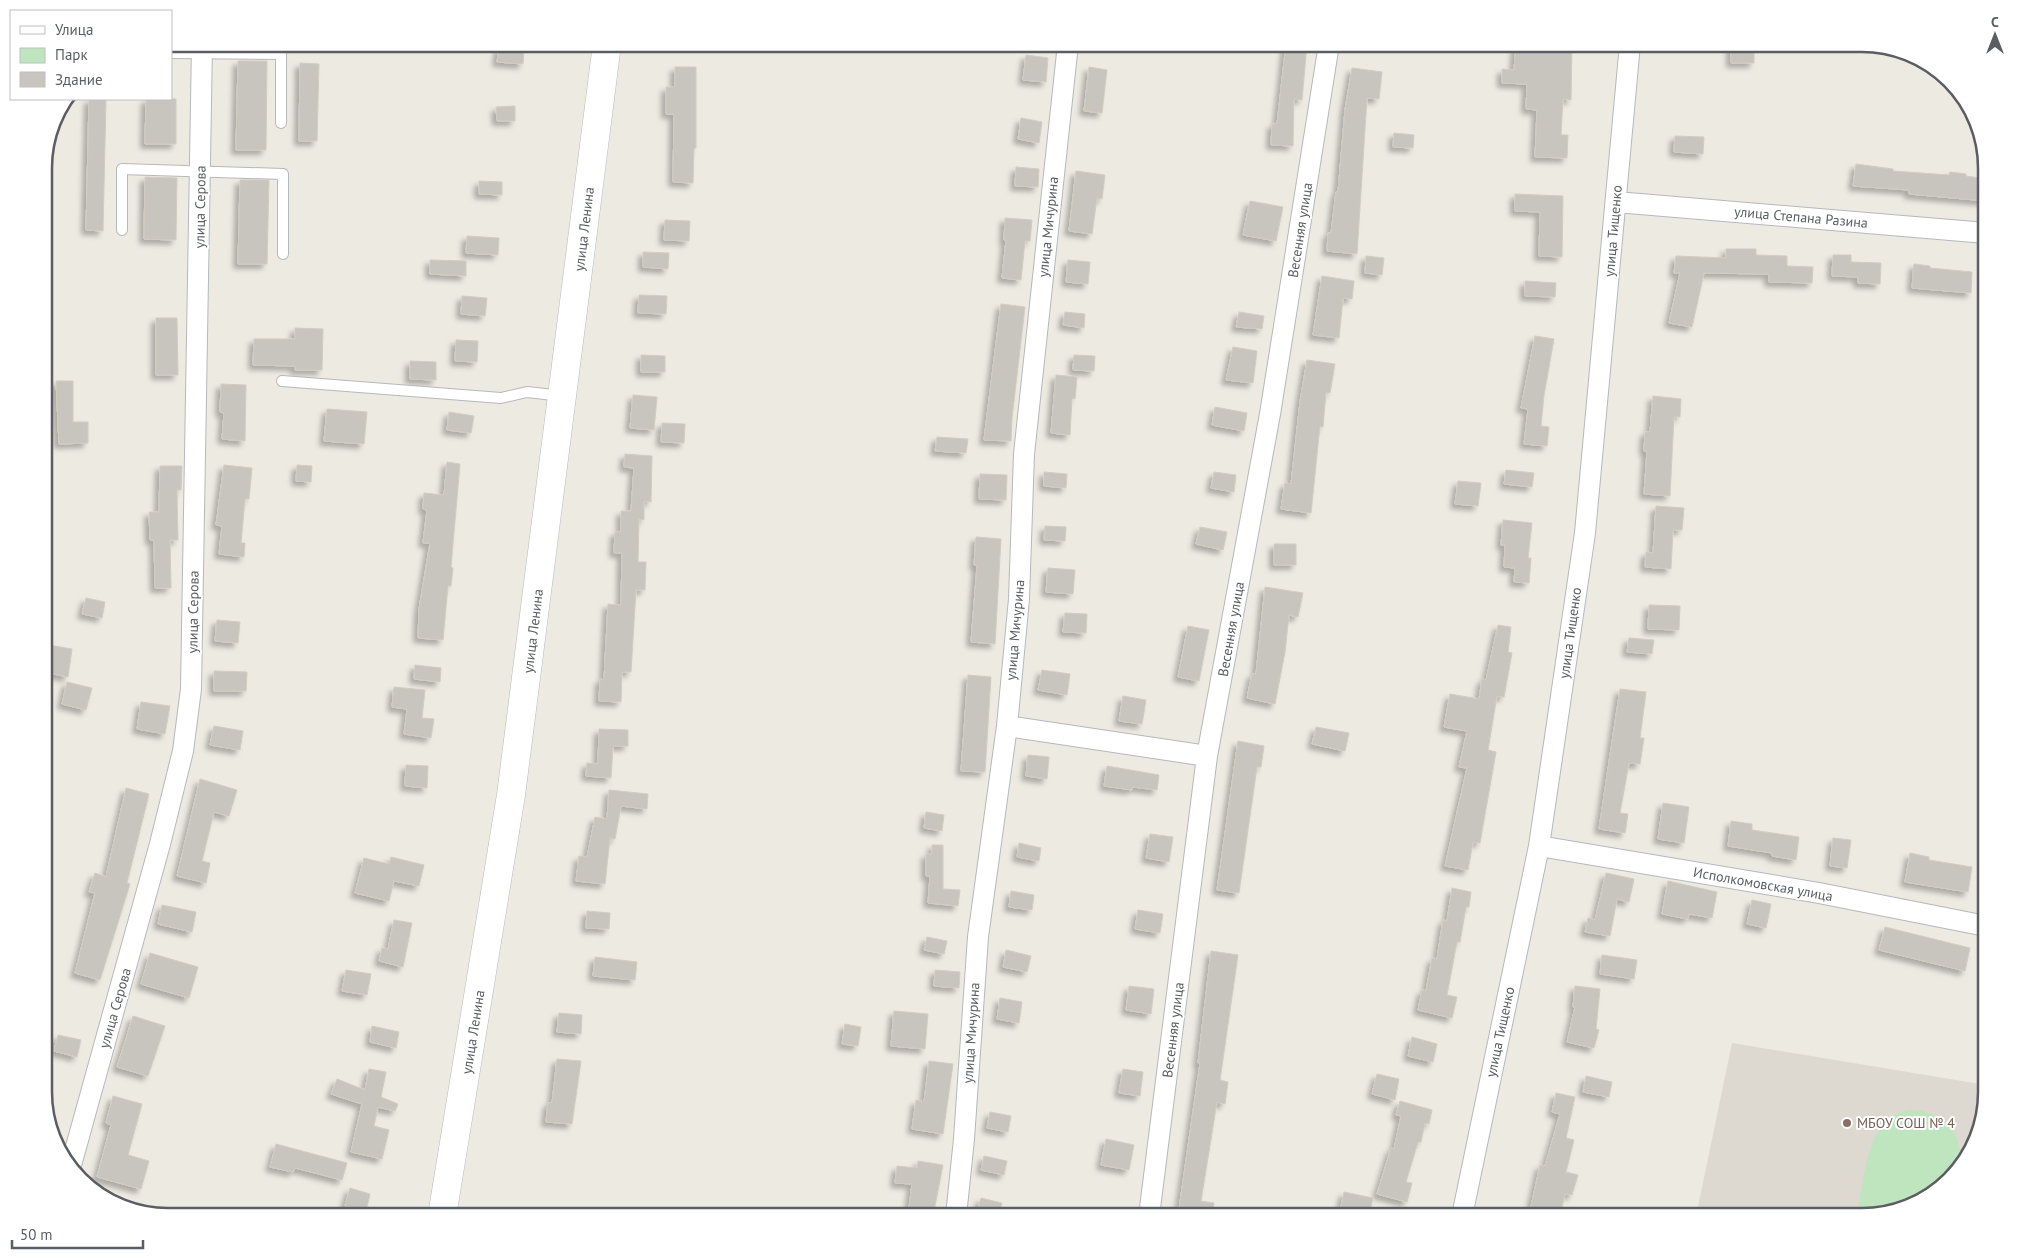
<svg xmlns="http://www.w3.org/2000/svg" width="2030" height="1260" viewBox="0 0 2030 1260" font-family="'PT Sans',sans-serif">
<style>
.education{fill:#ddd9d0}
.green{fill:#bfe5be}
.building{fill:#c8c5bf;stroke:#d2ccc0;filter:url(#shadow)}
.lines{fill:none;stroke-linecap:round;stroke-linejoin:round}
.lane-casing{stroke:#b5b8bc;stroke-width:12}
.street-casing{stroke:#b5b8bc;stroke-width:22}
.secondary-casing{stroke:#b6b9be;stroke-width:29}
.lane{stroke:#fff;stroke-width:10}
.street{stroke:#fff;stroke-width:20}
.secondary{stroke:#fff;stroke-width:28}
.education-dot{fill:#8d6e63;stroke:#fff;stroke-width:2}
.labels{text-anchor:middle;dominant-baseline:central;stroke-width:4;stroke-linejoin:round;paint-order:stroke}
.street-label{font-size:14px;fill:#5a5e63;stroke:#fff}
.education-label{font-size:14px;fill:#785e54;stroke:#fff;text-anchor:start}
.rim{fill:none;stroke:#5a5e63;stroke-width:2.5}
</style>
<defs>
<filter id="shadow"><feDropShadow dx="-4.5" dy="4.5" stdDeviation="2.5" flood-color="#0004"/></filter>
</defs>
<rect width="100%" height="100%" fill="#edeae2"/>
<path class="education" d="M1732,1043L1986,1085L1969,1154L1924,1200L1862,1216H1696Z"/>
<path class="green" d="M1908,1110C1940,1109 1965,1131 1959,1165L1924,1200L1857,1216C1865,1179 1864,1121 1908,1110Z"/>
<path class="building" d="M1286,44H1307L1302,100L1294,99L1293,146L1271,145L1272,124H1277Z
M1516,44H1572L1571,100L1563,99L1561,135H1568L1567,158L1535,157L1537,110L1526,109L1527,84L1502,83V69L1514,70Z
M1731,44H1754V63H1731Z
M499,47L524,49L523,64L497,62Z
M1026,55L1048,58L1046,82L1023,80Z
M238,61H267L266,150H236Z
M300,63L319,64L317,141H299Z
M675,67H696V148H694L693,183L673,182L674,114H666V87H675Z
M1089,67L1107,70L1102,113L1084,111Z
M1352,68L1382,72L1379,99L1367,98L1357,254L1327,251L1328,233H1331L1336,192H1338L1345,110Z
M89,99H106L103,231L86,230Z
M146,99H176V144H145Z
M515,106V121H497L496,107Z
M1021,118L1042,122L1039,143L1018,139Z
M1394,133L1414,135L1413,148L1393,147Z
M1675,136L1704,137L1703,154L1674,152Z
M1856,164L1893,169V171L1949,175L1950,172L1966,174V176L1986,179V201L1909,194V190L1853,186Z
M1016,167L1039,169L1038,187L1015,186Z
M1076,171L1105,175L1102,199L1097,198L1092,234L1069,231Z
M145,177L177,178L176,240L144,239Z
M240,180H269L267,264H238Z
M479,181L502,182V195L479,194Z
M1515,194L1563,196L1562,257L1539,256L1540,212L1515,211Z
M1250,201L1283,207L1276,241L1243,235Z
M1005,218L1032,220L1030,241H1025L1021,280L1002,278L1006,240H1004Z
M665,220L690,221L689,241L664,240Z
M467,236L499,238L498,255L466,253Z
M1726,249H1756V255L1787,256V266L1813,267L1812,283L1769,282V274L1704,273L1692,327L1669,323L1680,273H1674L1676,256L1726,258Z
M643,252L669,253L668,269L643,267Z
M1833,255H1851V262L1881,263L1880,284L1858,283V277L1832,276Z
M1366,256L1384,258L1382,275L1365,273Z
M430,260L466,261V276L430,274Z
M1068,260L1090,262L1088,284L1066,282Z
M1914,264L1930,266V268L1972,272L1971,293L1912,288Z
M1322,276L1354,281L1352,299L1343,298L1339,338L1313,335Z
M1525,281L1556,283L1555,297L1525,296Z
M639,295L667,296L666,314L638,313Z
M462,296L487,298L485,316L461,314Z
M1001,304L1025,307L1012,418L1011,441L984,440Z
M1065,312L1085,314L1084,328L1063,325Z
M1239,312L1264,316L1262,329L1236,327Z
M156,318H177L178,375H156Z
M295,328L323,329L322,370H295V366L253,365L254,339H295Z
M1535,336L1554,339L1544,395L1541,426L1549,427L1547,446L1524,444L1528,409L1521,408Z
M456,340L478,341L477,362L455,361Z
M1233,347L1257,351L1253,383L1226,380Z
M641,355L665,356V372H641Z
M1074,355L1095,356L1094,371L1073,370Z
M1307,360L1335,364L1330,393L1326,392L1323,427L1320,426L1311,513L1281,509L1285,483L1291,484L1300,402Z
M410,361L436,362V380L410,379Z
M1056,375L1077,377L1075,399L1072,398L1070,435L1051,433Z
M56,381H73V422H88V443L59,444Z
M221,384L246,385L245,441L222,439L224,413L220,412Z
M633,395L657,397L654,430L630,428Z
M1653,396L1681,399L1680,417L1674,416L1670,496L1644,494L1647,451H1644L1645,432H1650Z
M1215,407L1247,413L1244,431L1212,425Z
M327,409L367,412L364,444L324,441Z
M449,412L474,416L471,433L447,430Z
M662,423L685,424L684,443L661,442Z
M937,437L968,439L966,453L935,451Z
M625,454L652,456L651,502L644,501V520L639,519L638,562H646L645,590H636L631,672H622L621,702L599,701L600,679L604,680L608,604L621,605L622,553H614L615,532H621V511H631L634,468L624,467Z
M447,462L460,464L451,567L453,568L451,586H448L443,640L418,638L419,609L430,543H423L427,510L423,509L424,493L444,495Z
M224,465L252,468L249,499H245L241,543H245L244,557L219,554L222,526L216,525Z
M297,465L312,466L311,482L296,481Z
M160,466H182L181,490H177L178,540H170L171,588H155L154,540H150L149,512H159Z
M1506,470L1534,473L1532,487L1504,484Z
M1044,472L1067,474L1066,488L1044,486Z
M1214,472L1236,475L1234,492L1211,488Z
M980,474L1007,475L1006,500L979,499Z
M1458,481L1481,483L1478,506L1455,504Z
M1656,506L1684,508L1682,530H1673L1671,569L1645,567L1646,552L1653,553Z
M1503,520L1532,523L1528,558H1531L1529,583L1514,582L1515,568L1504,567L1505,545H1501Z
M1045,526L1066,527L1065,541L1044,540Z
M1200,527L1227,532L1223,550L1196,544Z
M976,537L1001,539L995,644L971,642L977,566L974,565Z
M1274,544H1296V565H1274Z
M1048,568L1075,570L1073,594L1046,592Z
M1265,587L1303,593L1298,617L1289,615L1285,652L1275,704L1247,698L1252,674H1256Z
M86,598L105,602L102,618L82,614Z
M1649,605L1680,606L1679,630L1648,629Z
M1065,613L1087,614L1086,633L1063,632Z
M217,620L240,622L238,643L215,641Z
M1498,625L1511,627L1508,652L1512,653L1504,697L1497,696L1488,750L1496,752L1480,843L1473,842L1468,870L1445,866L1467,768L1459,767L1467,731L1444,727L1450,694L1479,699L1482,679L1486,680Z
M1188,626L1209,630L1199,681L1178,677Z
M1629,638L1654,640L1652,654L1627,652Z
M49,645L72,649L68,677L44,672Z
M415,665L441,668L440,682L414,679Z
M1042,670L1070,674L1067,695L1038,690Z
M214,671L247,672L246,691H214Z
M968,675L991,677L985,772L961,771Z
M67,682L92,688L86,710L62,704Z
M394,687L425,690L422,718L434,719L431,738L404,734L407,709L392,707Z
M1620,689L1646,692L1640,738H1644L1640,764L1629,763L1620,813L1628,814L1625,833L1599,829Z
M1123,696L1146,700L1142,724L1119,721Z
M141,702L170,706L165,734L137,729Z
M214,726L243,731L240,750L210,745Z
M1316,727L1349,733L1345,751L1312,744Z
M599,729L628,730V746H613L611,778L586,776L587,763L598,764Z
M1238,741L1264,746L1261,767H1257L1239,893L1217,890Z
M1028,755L1049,757L1047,779L1026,776Z
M406,765L428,766L427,788L405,786Z
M1107,766L1159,775L1157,790L1133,787L1132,790L1104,786Z
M200,779L237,790L229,816L214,812L202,861L210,863L206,883L177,876Z
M126,788L149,794L127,883L130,884L100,980L75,973L95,893L89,892L95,873L106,877Z
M609,790L648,794L647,809L621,806L615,839L610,838L605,884L576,881L579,856L587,857L595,817L607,819Z
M1663,803L1689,807L1684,843L1658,839Z
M926,812L944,815L942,831L924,828Z
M1731,821L1752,824V830L1799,837L1796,860L1772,856V853L1728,846Z
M1150,834L1173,837L1169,862L1146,858Z
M1833,838L1851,840L1847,868L1830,866Z
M1019,843L1041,848L1039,861L1017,857Z
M932,845H943V889L960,890L958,906L928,903L930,876H926V854H932Z
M1910,853L1929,857V860L1972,867L1968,892L1905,882Z
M391,857L424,865L419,886L394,881L389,901L355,893L364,858L389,864Z
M1606,873L1634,879L1629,902L1617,899L1610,936L1585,932L1588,918L1595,920Z
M1668,881L1717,892L1712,918L1689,914L1688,919L1662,914Z
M1452,888L1471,892L1469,907H1466L1460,942H1457L1447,995L1457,997L1452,1018L1418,1010L1422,990L1426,991L1432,958L1437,959L1443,920L1447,921Z
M1011,891L1034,895L1032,910L1009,907Z
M1752,900L1771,904L1766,928L1747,924Z
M162,905L196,912L192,932L158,924Z
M1138,910L1163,914L1160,933L1135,929Z
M587,911L610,913L609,929L586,928Z
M394,920L412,923L403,967L379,961L382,948L388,949Z
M1885,927L1970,948L1965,971L1879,950Z
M927,937L947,941L944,954L924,950Z
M1006,950L1031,956L1027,972L1003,967Z
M1211,951L1238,955L1220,1080L1228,1082L1225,1104L1217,1102L1201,1201L1214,1203L1212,1216H1178L1200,1063H1198Z
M150,953L198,967L189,998L141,984Z
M1602,955L1637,960L1634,979L1600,974Z
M595,957L637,962L635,980L593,976Z
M346,970L371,974L367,995L342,991Z
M935,970L960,972L959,988L934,986Z
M1129,986L1154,989L1151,1014L1126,1010Z
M1575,986L1600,989L1596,1029L1599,1030L1594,1048L1567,1042L1575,1007H1573Z
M1000,998L1022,1002L1019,1023L997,1019Z
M894,1011L928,1014L925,1049L891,1046Z
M559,1013L582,1015L581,1034L557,1032Z
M133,1016L165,1026L148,1076L117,1067Z
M845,1024L861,1027L858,1046L842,1044Z
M372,1026L399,1032L396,1048L370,1042Z
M58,1035L81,1040L77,1057L54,1051Z
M1412,1037L1437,1044L1433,1062L1408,1056Z
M557,1059L581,1061L572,1124L546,1122L548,1103H552Z
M929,1061L953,1064L943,1134L912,1129L916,1100L924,1102Z
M369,1069L386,1072L381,1097L398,1104L395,1111L378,1107L374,1126L389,1130L382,1159L351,1152L362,1104L331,1094L337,1079L365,1090Z
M1123,1069L1143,1072L1140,1096L1119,1093Z
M1377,1074L1399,1079L1395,1100L1372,1094Z
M1586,1076L1612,1082L1609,1097L1583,1092Z
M1556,1093L1575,1097L1566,1138L1574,1140L1566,1172L1578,1175L1572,1195L1565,1194L1560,1216H1529L1540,1165L1545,1166L1560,1114L1552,1112Z
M113,1096L142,1104L128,1155L149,1161L141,1189L97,1177L111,1125L106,1123Z
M1400,1101L1432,1110L1429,1124L1425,1123L1421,1142H1418L1406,1182L1412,1183L1407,1202L1377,1194L1391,1148L1394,1149L1401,1116L1396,1115Z
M990,1112L1011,1116L1008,1132L987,1128Z
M1106,1139L1134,1145L1129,1170L1101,1165Z
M276,1144L347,1163L342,1180L295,1168L293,1172L270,1167Z
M984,1156L1007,1161L1004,1175L981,1170Z
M918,1161L943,1165L933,1216H908L912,1184L895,1183L897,1166L917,1168Z
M350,1188L370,1194L366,1211L345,1206Z
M1344,1192L1373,1198L1369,1216H1339Z
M981,1198L1002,1203L998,1216H976Z"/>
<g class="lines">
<defs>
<path id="lane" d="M171,53L281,54V123
M122,230V169L283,174V254
M282,381L501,398L527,392L562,396"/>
<path id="street" d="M1616,202L1986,233
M1007,726L1207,756
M1539,846L1819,893L1986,926
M71,1165L160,844L183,751L191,689L202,44
M956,1216L964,1139L978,937L1007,726L1019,599L1024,454L1068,44
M1149,1216L1207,756L1270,414L1329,44
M1462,1216L1539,846L1585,533L1630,44"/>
<path id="secondary" d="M442,1216L511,795L607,44"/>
</defs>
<use href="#lane" class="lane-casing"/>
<use href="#street" class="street-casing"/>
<use href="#secondary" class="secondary-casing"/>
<use href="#lane" class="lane"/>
<use href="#street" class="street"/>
<use href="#secondary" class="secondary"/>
</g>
<circle class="education-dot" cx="1847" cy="1123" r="5"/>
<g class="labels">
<g class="street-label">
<text transform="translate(200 207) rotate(-89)">улица Серова</text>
<text transform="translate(1801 217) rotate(5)">улица Степана Разина</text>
<text transform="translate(1048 227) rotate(-84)">улица Мичурина</text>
<text transform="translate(584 229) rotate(-83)">улица Ленина</text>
<text transform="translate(1300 230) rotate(-81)">Весенняя улица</text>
<text transform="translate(1613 231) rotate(-85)">улица Тищенко</text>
<text transform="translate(193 612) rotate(-89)">улица Серова</text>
<text transform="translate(1231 629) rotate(-80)">Весенняя улица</text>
<text transform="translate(1015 630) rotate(-85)">улица Мичурина</text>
<text transform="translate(533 631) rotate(-83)">улица Ленина</text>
<text transform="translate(1570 633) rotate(-82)">улица Тищенко</text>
<text transform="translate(1763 884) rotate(10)">Исполкомовская улица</text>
<text transform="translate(115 1008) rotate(-74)">улица Серова</text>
<text transform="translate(1173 1030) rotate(-83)">Весенняя улица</text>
<text transform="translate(473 1032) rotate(-81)">улица Ленина</text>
<text transform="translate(1500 1032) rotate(-78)">улица Тищенко</text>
<text transform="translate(971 1033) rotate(-86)">улица Мичурина</text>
</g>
<g class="education-label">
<text x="1857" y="1123">МБОУ СОШ № 4</text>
</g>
</g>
<path d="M0 0H2030V1260H0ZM168 52H1862A116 116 0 0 1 1978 168V1092A116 116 0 0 1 1862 1208H168A116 116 0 0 1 52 1092V168A116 116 0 0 1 168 52Z" fill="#fff" fill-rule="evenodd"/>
<path class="rim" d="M168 52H1862A116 116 0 0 1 1978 168V1092A116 116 0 0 1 1862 1208H168A116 116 0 0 1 52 1092V168A116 116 0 0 1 168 52Z"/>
<rect x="10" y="10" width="162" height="90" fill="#ffffff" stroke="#bdbfc1"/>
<rect x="20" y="26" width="25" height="8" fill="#ffffff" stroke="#bdbfc1"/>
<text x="55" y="35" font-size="15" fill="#5a5e63">Улица</text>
<rect x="20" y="48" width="25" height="15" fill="#bfe5be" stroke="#bdbfc1"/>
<text x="55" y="60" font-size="15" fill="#5a5e63">Парк</text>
<rect x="20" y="72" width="25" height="15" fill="#c8c5bf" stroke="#bdbfc1"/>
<text x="55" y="85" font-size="15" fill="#5a5e63">Здание</text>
<g transform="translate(1995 35)" stroke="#ffffff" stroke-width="4" paint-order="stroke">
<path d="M0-4L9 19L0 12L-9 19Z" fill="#5a5e63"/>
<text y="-8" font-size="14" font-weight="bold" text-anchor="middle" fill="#5a5e63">С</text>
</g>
<path d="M12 1240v8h131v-8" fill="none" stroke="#5a5e63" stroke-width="2.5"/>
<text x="20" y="1240" font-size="15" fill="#5a5e63" stroke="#ffffff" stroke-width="4" paint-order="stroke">50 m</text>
</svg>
